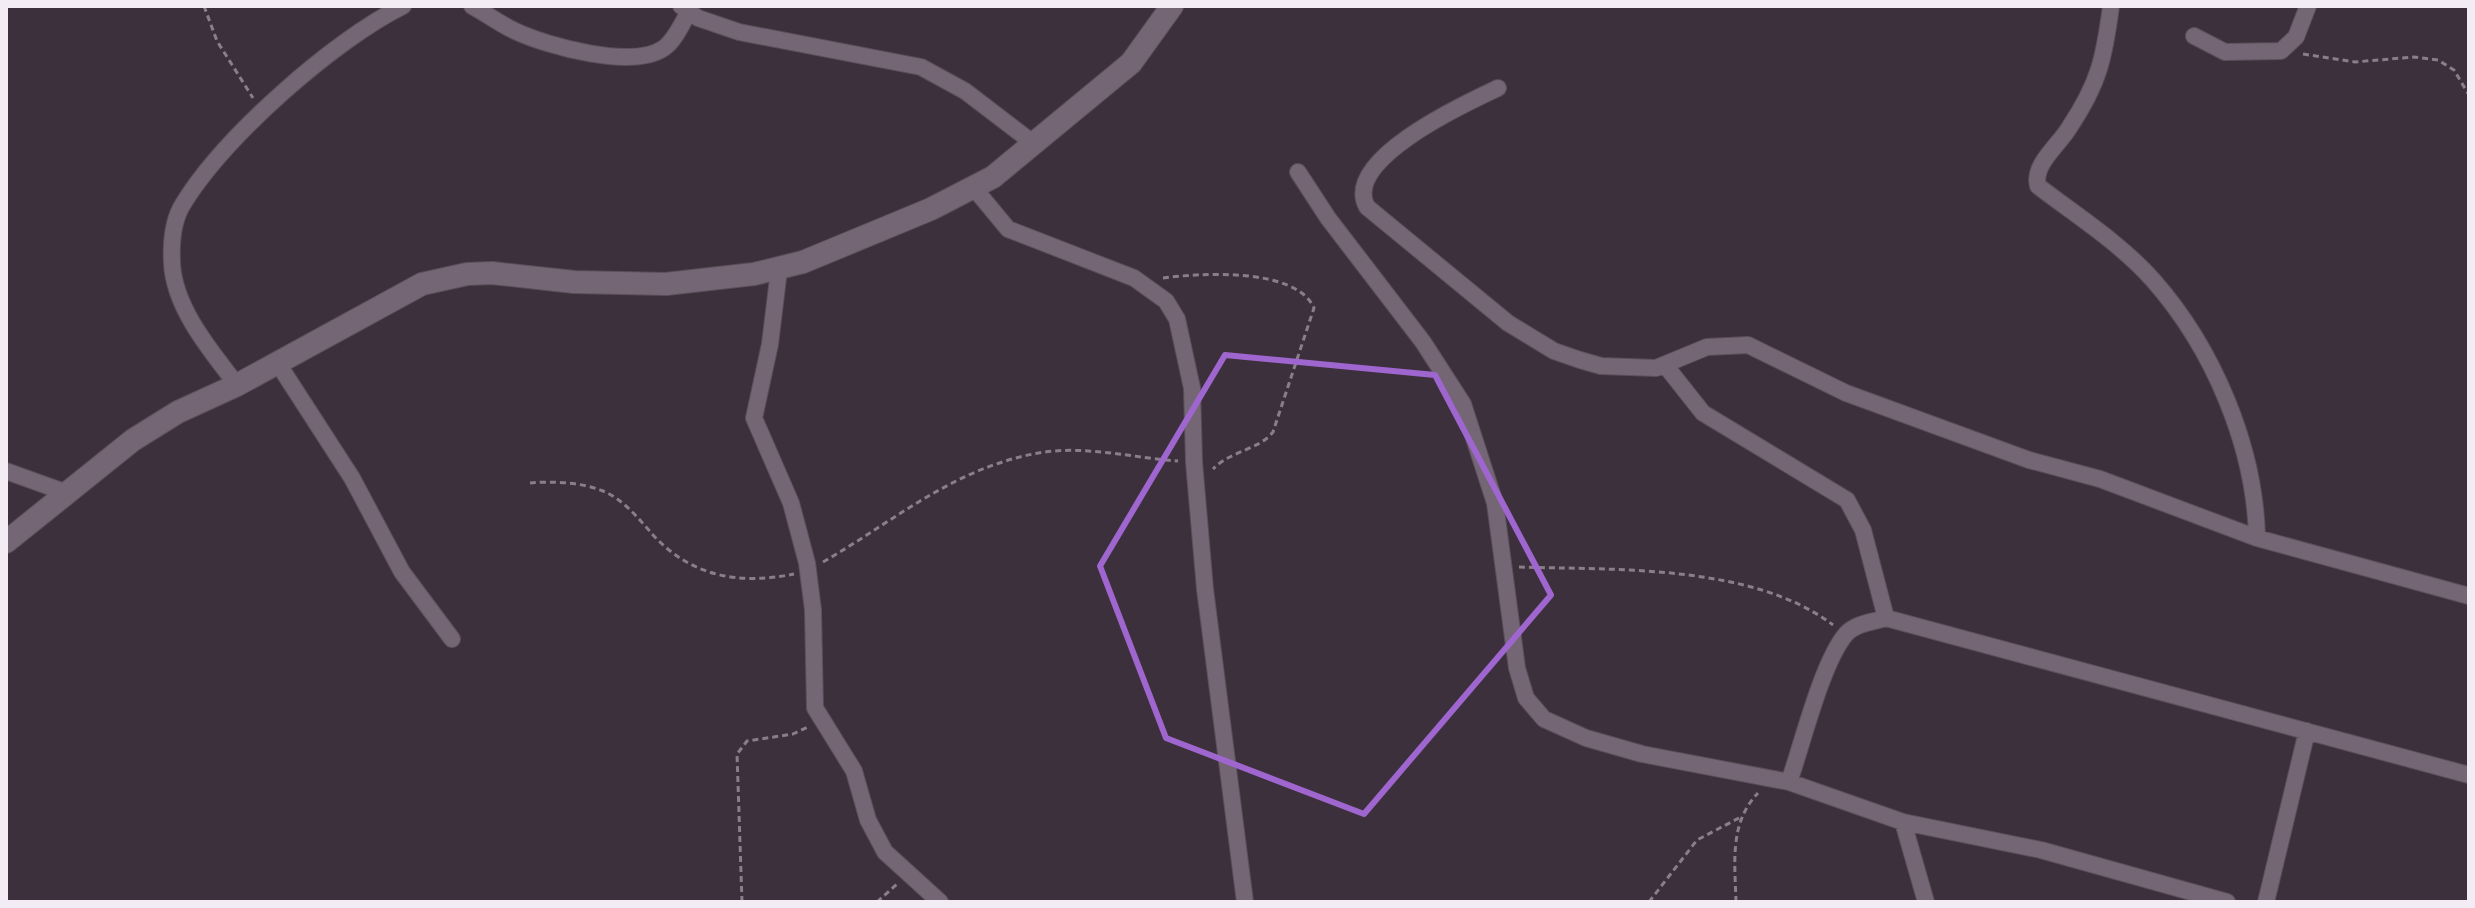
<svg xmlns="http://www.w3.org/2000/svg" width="2475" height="908" viewBox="0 0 2475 908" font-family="'Fira Sans',sans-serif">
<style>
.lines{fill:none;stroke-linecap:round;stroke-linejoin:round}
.street-casing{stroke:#5a4f5a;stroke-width:18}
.secondary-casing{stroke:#5a4f5a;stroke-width:24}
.path{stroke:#897e89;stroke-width:3;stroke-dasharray:6 4;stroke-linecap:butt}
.street{stroke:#756675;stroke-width:16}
.secondary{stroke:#756675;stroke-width:22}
.marked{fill:none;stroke:#9f66cf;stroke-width:6;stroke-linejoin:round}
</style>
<rect width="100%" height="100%" fill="#3d303d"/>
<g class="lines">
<defs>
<path id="street" d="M472,6C487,14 500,24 515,31C547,46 633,70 664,48C675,40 682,24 688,13
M681,6L698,18L739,32L921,67L965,91L1033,143
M2111,6C2104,59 2099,83 2069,128C2059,145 2032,165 2038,186C2077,216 2120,243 2153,280C2213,348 2255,446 2257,538
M2194,36L2225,52L2281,51L2296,37L2308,6
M1498,88C1466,103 1341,160 1367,207L1508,323L1554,351L1580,360L1601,366L1656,368L1707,347L1748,345L1846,393L2029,460L2100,479L2257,538L2469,596
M1298,172L1328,218L1423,342L1463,404L1495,503L1517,668L1526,698L1544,719L1586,738L1642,754L1789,782L1903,822L2041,850L2227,902
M974,188L1008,229L1134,278L1166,301L1177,319L1192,388L1194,462L1205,589L1245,902
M779,270L770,344L754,418L791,503L807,563L813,610L815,708L854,771L868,820L885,852L940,902
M277,362L352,478L402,572L452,639
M1665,365L1703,413L1847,500L1863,530L1886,618
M237,385C211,351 174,308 172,263C171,244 173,220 183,204C224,137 334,40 403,6
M6,471L67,493
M1789,782C1802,745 1822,662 1846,634C1856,623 1873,622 1886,618L2469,775
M1903,822L1926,902
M2266,902L2307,731"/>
<path id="secondary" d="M6,542L133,440L178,412L237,385L422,284L467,274L492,273L574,282L666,284L754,274L803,262L931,209L993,177L1131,63L1172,6"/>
</defs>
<use href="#street" class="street-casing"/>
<use href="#secondary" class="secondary-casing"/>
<path class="path" d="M204,6L217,41L253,98
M2303,54L2355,62L2414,57L2438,60L2454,70L2469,95
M1163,278C1200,273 1296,267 1314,308L1273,432C1259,450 1230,451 1213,469
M530,483C552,481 581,482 603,491C623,499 639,519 653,535C692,577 739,585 794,574
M823,562C896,520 957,465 1045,452C1088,446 1135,458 1178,461
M1519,567C1615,570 1753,564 1833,625
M742,902L737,754L747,741L793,734L808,727
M877,902L897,884
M1649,902L1697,840L1739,818
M1736,902C1735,863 1729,823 1758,793"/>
<use href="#street" class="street"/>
<use href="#secondary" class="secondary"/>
</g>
<path class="marked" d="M1225,355L1435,375L1551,595L1364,814L1166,738L1100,566Z"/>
<rect width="2475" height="908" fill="none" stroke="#f4ecf4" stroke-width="16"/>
</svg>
